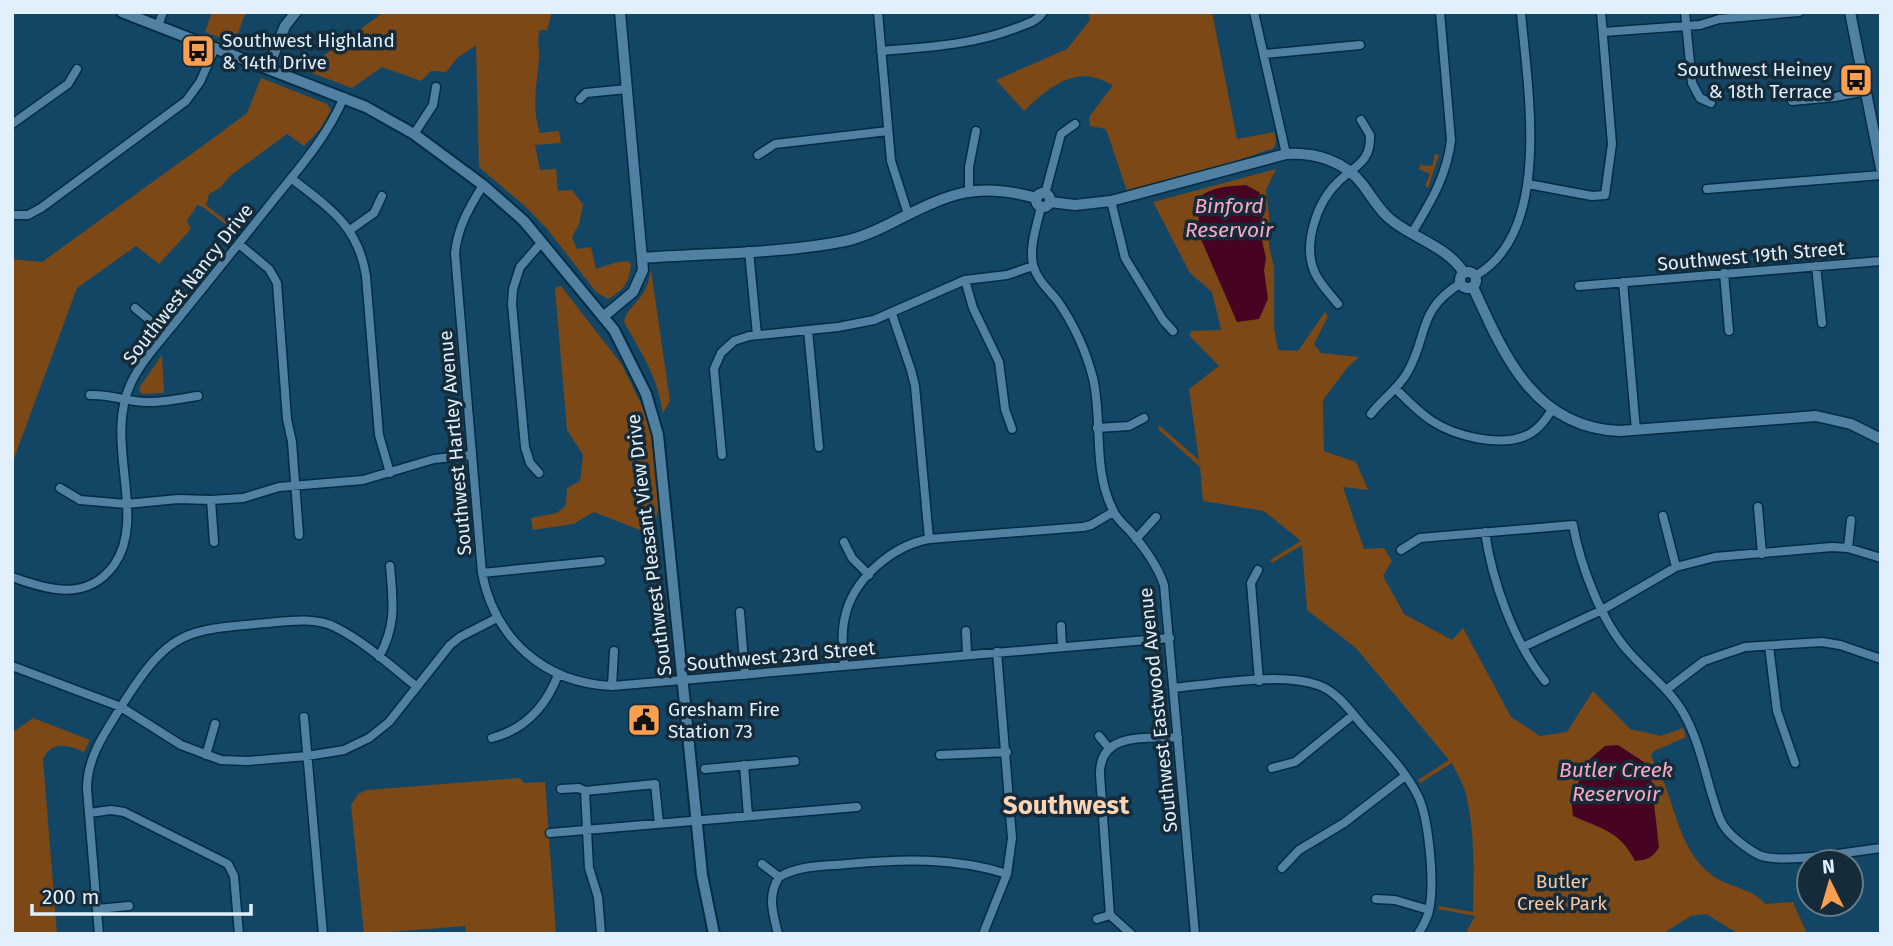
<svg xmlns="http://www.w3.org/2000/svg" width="1893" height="946" viewBox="0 0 1893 946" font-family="'Fira Sans',sans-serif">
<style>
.green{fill:#7c4815}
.water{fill:#460422}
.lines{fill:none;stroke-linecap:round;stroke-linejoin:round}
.minor-casing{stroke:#032b42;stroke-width:11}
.tertiary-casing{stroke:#032b42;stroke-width:13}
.secondary-casing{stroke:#032b42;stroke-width:14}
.minor{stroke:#5081a3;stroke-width:8}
.tertiary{stroke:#5081a3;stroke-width:10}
.secondary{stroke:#5081a3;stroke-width:10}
.labels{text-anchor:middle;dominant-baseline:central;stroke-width:7;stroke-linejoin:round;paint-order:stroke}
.poi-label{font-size:19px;fill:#e1f0fb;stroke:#162b39;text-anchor:start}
.street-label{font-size:19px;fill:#e1f0fb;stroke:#162b39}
.park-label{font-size:19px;fill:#f8c69f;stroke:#162b39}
.water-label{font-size:21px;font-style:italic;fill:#fba7c1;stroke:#162b39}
.district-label{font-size:26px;font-weight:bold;fill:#fbd3b5;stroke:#162b39}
</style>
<rect width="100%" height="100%" fill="#134665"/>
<path class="green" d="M212,12H246L234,43L205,32Z
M384,12H552L547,30H540C536,40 540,48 539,58C537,84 531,107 540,133L559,131L561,143L535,145L540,170L556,169L558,191L572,190L583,205L579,224L572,237L577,249L591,247L596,269L617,262L628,261L631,264C629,283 624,290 608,299L596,292L548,230L526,207L479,167L476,45L458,57L446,72L431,71L421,81L382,67L352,88L304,70Z
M1088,12H1212L1237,139L1274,132L1276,141L1274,148L1129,197L1106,129L1090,126L1089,117L1113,85C1106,82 1099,78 1092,77C1065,72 1042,94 1024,111L996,80L1067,49L1090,20Z
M261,78L327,104L331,110L321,128L304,146L287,134L230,176L221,187L209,194L206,205L239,231L237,233L203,207L197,205L187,221L191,229L159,264L136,246L77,288L12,464V259L42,262L219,134L247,113Z
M1435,154L1439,155L1428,188L1425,186L1430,174L1419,169L1420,165L1432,166Z
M1276,169L1266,190L1269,215V246L1274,267V328L1278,350L1298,351L1325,312L1328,316L1314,344L1321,353L1359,357L1348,367L1323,400L1324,451L1356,462L1368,490L1343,487L1364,549L1384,548L1392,561L1383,576L1404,614L1452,640L1463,628L1511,717L1540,736L1567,732L1593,691L1630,729L1661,736L1683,728L1686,737L1654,751L1651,755C1653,762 1658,768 1661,775C1676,809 1680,852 1713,876C1729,887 1754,889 1765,904L1793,902L1807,934H1739L1706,914L1691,916L1662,934H1465L1475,916L1438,909L1439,906L1473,912C1474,873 1475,833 1466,794C1463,784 1457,773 1452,763L1420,783L1418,780L1449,760L1356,648L1307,610L1302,545L1272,563L1270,560L1301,541L1264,511L1203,501L1200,467L1158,429L1160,426L1199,460L1189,389L1219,366L1190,336L1191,331L1221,330L1212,292L1190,273L1153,202Z
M651,270L670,401L663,413C657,375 642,354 624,322C628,306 640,302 646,288C649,283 649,276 651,270Z
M561,286L622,365L651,424L661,499L655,521L642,531L594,512L573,524L533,530L531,518L557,513L566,505L567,488L580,481L583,455L567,430L555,288Z
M162,355L164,393L142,394L139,390L141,385Z
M33,718L90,740L84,752C68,745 52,740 43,759L57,934H12V733Z
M520,778L524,783L545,782L556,934H466L465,926L364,934L351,805L358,794L367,790Z"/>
<path class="water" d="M1246,185L1259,192L1266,208L1259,227L1266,258L1264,270L1268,299L1259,319L1237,322L1200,237L1197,200C1208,187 1230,186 1246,185Z
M1618,745L1644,762L1651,777L1659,847C1653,858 1647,860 1635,861C1620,831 1602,829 1573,816L1571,797L1591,758L1605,746Z"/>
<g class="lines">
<defs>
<path id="minor" d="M878,12L891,161L908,214
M1254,12L1286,154
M1685,12L1692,83L1700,98L1711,103
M158,26L163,12
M1603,32L1700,25L1719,19L1799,12
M881,51C928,47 972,45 1016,28C1026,24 1037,22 1043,12
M1265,54L1360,45
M580,99L586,93L627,89
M1792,101L1835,97L1866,91
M12,124L68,84L77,69
M414,134L433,105L436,87
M758,155L775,144L888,131
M291,178C329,208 358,225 366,276L379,435L390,473
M1528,184L1592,196L1605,195L1612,144L1601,12
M483,185C469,208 458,226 455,253L482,573C495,639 544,683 612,686L1170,638
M1707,189L1881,175
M969,191V167L976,131
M1045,194L1061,134L1075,124
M1111,201L1125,258L1163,320L1173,331
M1041,207C1037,225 1029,246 1033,265C1037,280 1048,289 1057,300C1073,323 1086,351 1093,378C1103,421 1092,469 1113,510C1116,518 1124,525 1130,531C1144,547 1157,564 1164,585L1195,934
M12,215H28L41,208L186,101L200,82L215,48
M350,230L374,213L382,196
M1412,233C1430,203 1447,176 1451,140L1440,12
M239,244L269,269L277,283L287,419L292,442L299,535
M749,251L757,335
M1816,266L1822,323
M1724,273L1729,331
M1475,276C1554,232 1527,86 1521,12
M965,280L973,308L999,362L1005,409L1012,429
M1623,282L1636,430
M1579,286L1881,261
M1338,304C1330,294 1320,284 1315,273C1302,245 1317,202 1338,182C1355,165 1371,163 1370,135L1361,120
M135,308L166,334
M892,314L911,370L915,386L929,539
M808,330L819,447
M1395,388C1407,400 1418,412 1432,421C1455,436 1499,447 1525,436C1537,432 1545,420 1552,410
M90,395C106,394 119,399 135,401C156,404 177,399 198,396
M1371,414C1382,399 1398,389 1407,373C1429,335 1416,311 1461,283
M1097,428L1129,426L1144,418
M722,455L714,369L721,353L734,341L749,336L838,327L874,320L965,280L1007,275L1033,266
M539,473L530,463L525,447L512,304L513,289L520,267L542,242
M60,488L80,500L126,504L178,499L211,500L243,498L279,487L363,480L434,459L471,455
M211,500L214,542
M1758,507L1762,554
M1663,516L1676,567
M1485,532C1492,581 1514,643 1545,681
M1136,539L1156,517
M844,542L852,558L869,575
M1848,548L1851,520
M1401,550L1420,538L1573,525C1580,564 1601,621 1628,651C1646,672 1670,689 1684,714C1698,739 1704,768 1712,795C1716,806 1718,820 1726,829C1733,838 1749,850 1759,855C1782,865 1854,851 1881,848
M1258,570L1251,583L1259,681
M482,573L601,561
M12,577C48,590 87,602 114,565C148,517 103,442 131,383C143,358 165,336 182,314C213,276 244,237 275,198C301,166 328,135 344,97
M740,612L745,675
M1061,626L1062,647
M966,631L967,654
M1769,646L1777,711L1795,763
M1523,647L1602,610L1676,567L1715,557L1832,547L1848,548L1881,558
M379,657C397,624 393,602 390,566
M12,666L121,707L181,745L221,760L248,761L307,756L344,750L369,738L389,722L450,645L460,637L497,618
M844,666C843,650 841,633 845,617C853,579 892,546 929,539L1083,527L1091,525L1113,512
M612,686L614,651
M1174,688C1212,684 1282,672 1318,685C1338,692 1351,712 1364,727C1383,748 1404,769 1417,794C1429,816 1434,880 1430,905C1429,915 1424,925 1418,934
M1666,690L1704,661L1745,647L1822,642L1840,645L1881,659
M304,717L323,934
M1099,736L1108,747
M492,738C526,729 546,706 558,675
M206,755L215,724
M940,755L1007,752
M744,765L748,816
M1272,768L1295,762L1353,715
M705,769L795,761
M561,789L579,788L585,791L655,784L659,824
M585,791L589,868L598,897L601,933
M89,813L111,810L124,812L228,864L234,876L239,934
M550,833L857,807
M762,864L779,877
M1282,868L1299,850L1344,823L1405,776
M779,877C800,865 823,866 847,864C900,859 955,857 1007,874
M1376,899L1395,900L1429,910
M97,909L129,906
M1097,919L1110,915
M99,934L87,789C87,755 107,730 124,702C170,630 185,630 267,623C289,621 315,617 335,627C365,642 391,666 417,687
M778,934C773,913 767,896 779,877
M983,934L1007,874L1012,838L997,652
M1131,934L1110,915L1100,775C1099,731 1146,739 1178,737"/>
<path id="tertiary" d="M1850,12L1881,168
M268,68L285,26L296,12
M1036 200a7 7 0 1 1 14 0a7 7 0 1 1-14 0Z
M1050,202L1075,205L1111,201L1286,154C1315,152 1345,161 1363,185C1372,197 1379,210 1390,219C1414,239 1447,246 1464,273
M642,258C709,253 779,254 845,241C864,237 882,228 899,219C953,192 977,182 1037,198
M1460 280a8 8 0 1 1 16 0a8 8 0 1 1-16 0Z
M1473,287C1504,355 1534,428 1620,431L1816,416L1851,424L1881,439
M603,317L633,292L643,270L620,12"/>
<path id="secondary" d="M122,12L366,107L414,134L483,185L524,221L614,330L646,394L658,435L702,875L714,934"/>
</defs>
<use href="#minor" class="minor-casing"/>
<use href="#tertiary" class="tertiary-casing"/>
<use href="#secondary" class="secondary-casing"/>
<use href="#minor" class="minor"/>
<use href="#tertiary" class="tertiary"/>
<use href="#secondary" class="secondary"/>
</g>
<defs>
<symbol id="bus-square" viewBox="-11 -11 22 22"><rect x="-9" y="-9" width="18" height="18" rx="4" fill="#fa9f4f" stroke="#162b39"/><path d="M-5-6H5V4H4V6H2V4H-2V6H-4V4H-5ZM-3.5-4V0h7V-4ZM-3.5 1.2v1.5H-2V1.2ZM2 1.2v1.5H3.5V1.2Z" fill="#111"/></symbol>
<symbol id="civic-square" viewBox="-11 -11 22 22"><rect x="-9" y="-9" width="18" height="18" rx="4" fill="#fa9f4f" stroke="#162b39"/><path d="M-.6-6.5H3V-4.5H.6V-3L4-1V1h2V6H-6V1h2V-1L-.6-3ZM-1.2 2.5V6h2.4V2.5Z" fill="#111"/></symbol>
</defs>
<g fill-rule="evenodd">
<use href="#bus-square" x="179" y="32" width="38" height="38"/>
<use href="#bus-square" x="1837" y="61" width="38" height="38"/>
<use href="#civic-square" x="625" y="701" width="38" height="38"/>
</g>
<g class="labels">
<g class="poi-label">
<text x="222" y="40">Southwest Highland<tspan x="222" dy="22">&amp; 14th Drive</tspan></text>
<text x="1832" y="69" text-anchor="end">Southwest Heiney<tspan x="1832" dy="22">&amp; 18th Terrace</tspan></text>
<text x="668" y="709">Gresham Fire<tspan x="668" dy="22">Station 73</tspan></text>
</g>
<g class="street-label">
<text transform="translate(1751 256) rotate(-5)">Southwest 19th Street</text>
<text transform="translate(188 284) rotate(-52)">Southwest Nancy Drive</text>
<text transform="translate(455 443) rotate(-95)">Southwest Hartley Avenue</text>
<text transform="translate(649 545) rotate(-97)">Southwest Pleasant View Drive</text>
<text transform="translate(781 656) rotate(-5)">Southwest 23rd Street</text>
<text transform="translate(1158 710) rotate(-96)">Southwest Eastwood Avenue</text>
</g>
<g class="park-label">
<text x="1562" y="881">Butler<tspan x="1562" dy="22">Creek Park</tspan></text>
</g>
<g class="water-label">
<text x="1229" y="206">Binford<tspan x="1229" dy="24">Reservoir</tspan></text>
<text x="1616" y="770">Butler Creek<tspan x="1616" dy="24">Reservoir</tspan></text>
</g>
<g class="district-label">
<text x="1066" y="805">Southwest</text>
</g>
</g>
<rect width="1893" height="946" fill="none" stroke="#e1f0fb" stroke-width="28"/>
<g transform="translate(1830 883) rotate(355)"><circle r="33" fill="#162b39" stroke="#677a87" stroke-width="2"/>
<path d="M0-5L12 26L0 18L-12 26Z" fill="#fa9f4f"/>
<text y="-10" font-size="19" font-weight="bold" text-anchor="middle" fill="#e1f0fb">N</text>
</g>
<path d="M32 904v10h219v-10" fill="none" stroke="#e1f0fb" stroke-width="3.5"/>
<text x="42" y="904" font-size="21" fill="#e1f0fb" stroke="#162b39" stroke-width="5" paint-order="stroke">200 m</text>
</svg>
